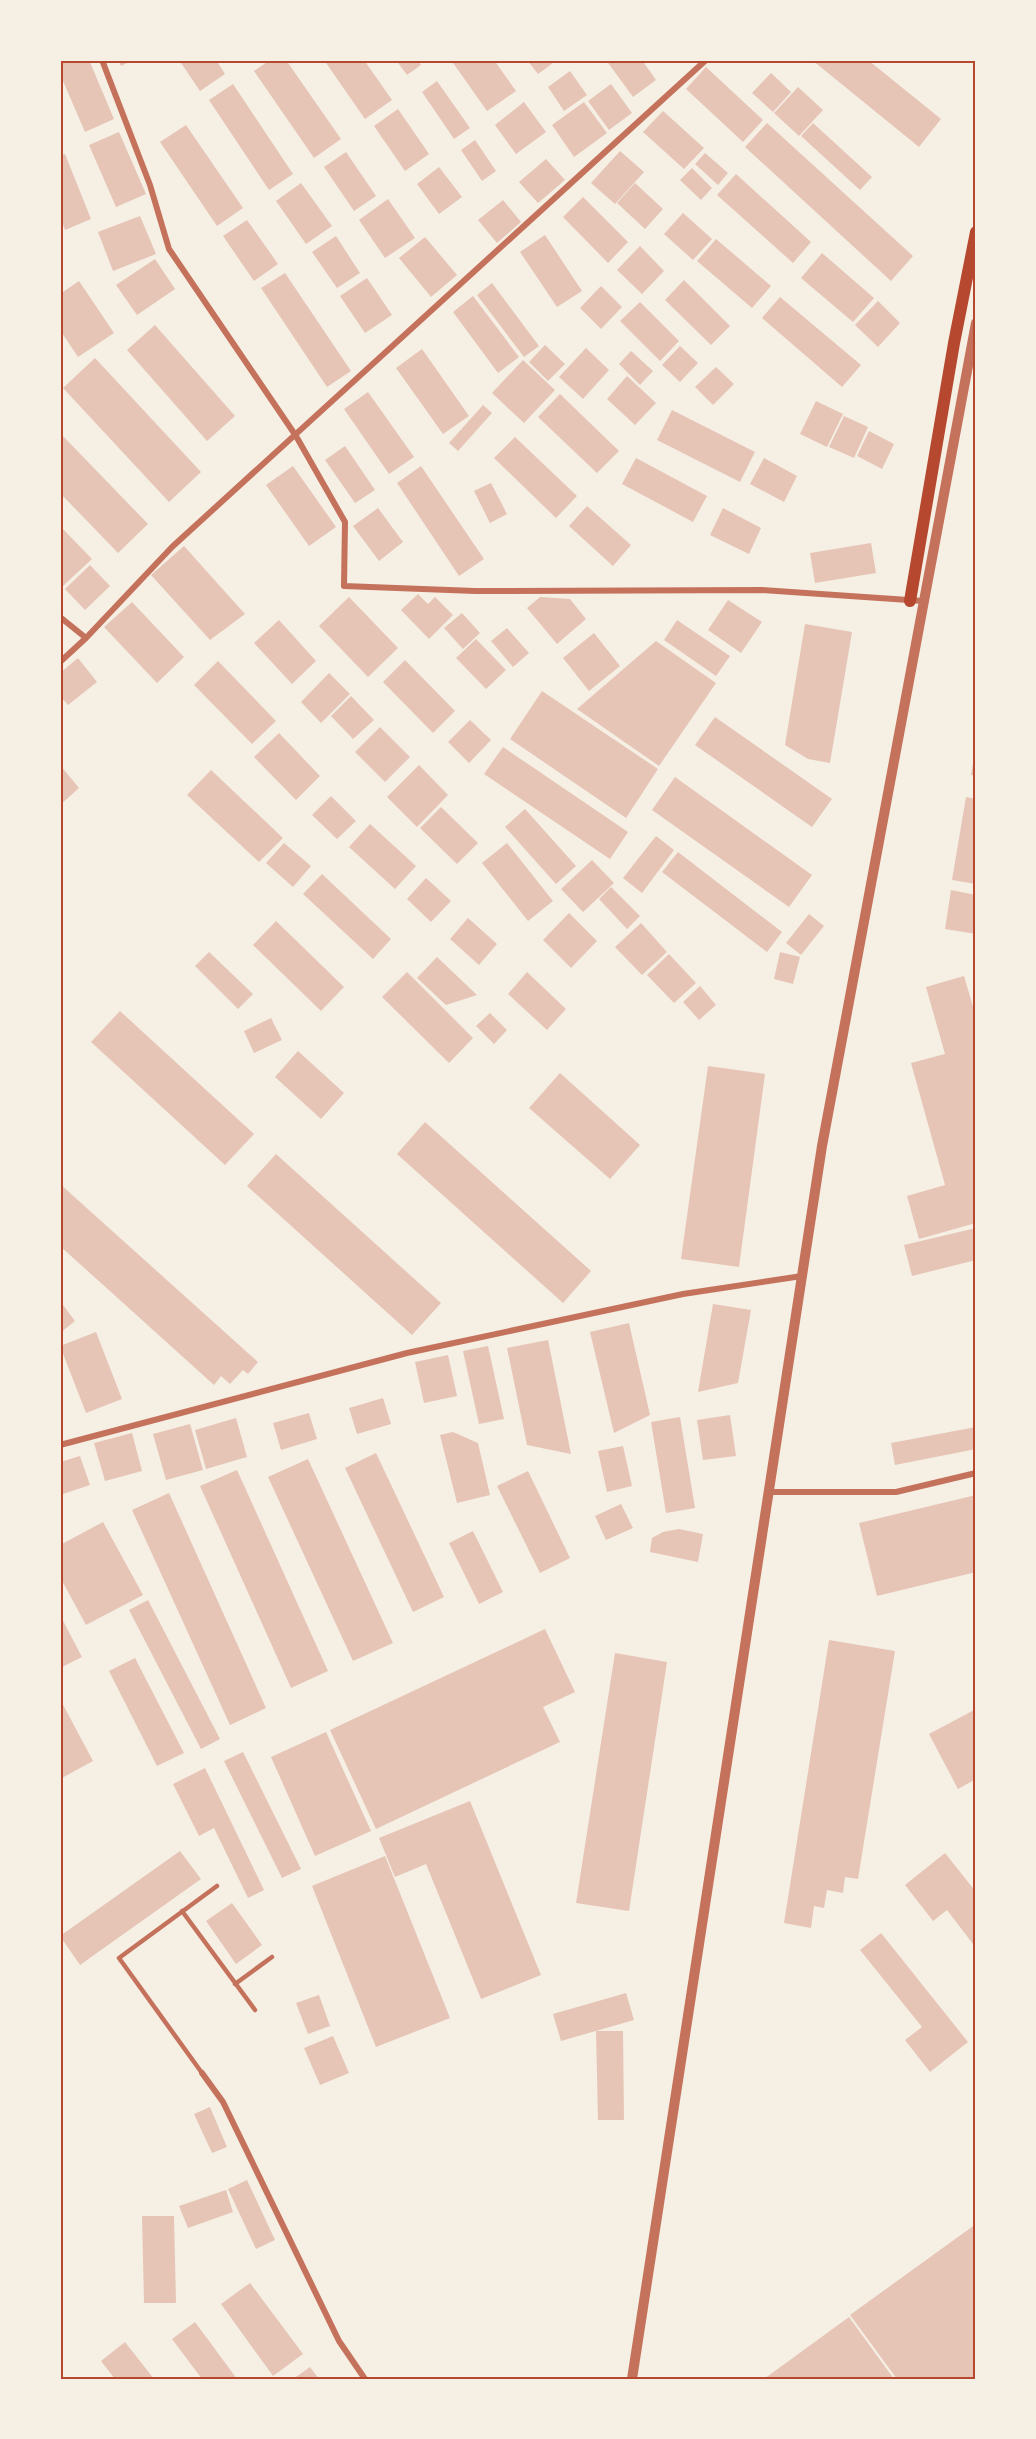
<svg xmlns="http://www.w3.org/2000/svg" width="1036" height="2439" viewBox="0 0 1036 2439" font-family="'PT Sans Narrow',sans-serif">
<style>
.building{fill:#e6c5b7}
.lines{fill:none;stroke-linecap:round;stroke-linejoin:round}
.service{stroke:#c5725c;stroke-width:4.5}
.minor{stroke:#c5725c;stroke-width:6}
.tertiary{stroke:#c5725c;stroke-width:10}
.secondary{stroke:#b5482f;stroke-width:12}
.neatline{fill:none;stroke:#b5482f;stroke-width:2}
</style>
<rect width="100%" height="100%" fill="#f6efe4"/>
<path class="building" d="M60,60H89L114,119L85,132L60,74Z
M118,60H133L121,66Z
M179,60H216L225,74L200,91Z
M270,60H286L341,139L314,158L254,71Z
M324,60H364L392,100L365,119Z
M396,60H418L421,65L407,75Z
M451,60H494L516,91L487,111Z
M527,60H557L538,74Z
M606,60H642L656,80L633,97Z
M812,60H868L941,119L919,147Z
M706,67L763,120L743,142L686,89Z
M570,71L587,95L564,111L548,87Z
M771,73L791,92L773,112L752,93Z
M437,81L470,128L454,139L422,92Z
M233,84L293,174L269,190L209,100Z
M611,84L632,113L609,130L588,101Z
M798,87L823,110L799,136L774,113Z
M524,102L546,132L516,154L495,125Z
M584,102L607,133L574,157L552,125Z
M398,109L429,154L405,171L374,126Z
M663,111L704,148L684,169L643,132Z
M767,123L913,256L891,281L745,147Z
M813,123L872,177L860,190L801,136Z
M186,125L243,208L217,226L160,142Z
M119,132L146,194L116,207L89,145Z
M475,140L496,171L482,181L461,150Z
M620,151L644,172L615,204L591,183Z
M346,152L376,196L354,211L324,167Z
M705,153L728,173L718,185L695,164Z
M65,154L91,219L65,230L60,216V156Z
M546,159L565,180L538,203L519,182Z
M439,167L462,197L439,214L417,184Z
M692,168L712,188L701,200L680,180Z
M736,174L811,242L793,263L717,195Z
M301,183L332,226L306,244L276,201Z
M635,183L663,209L645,229L617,203Z
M583,197L628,242L608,263L563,217Z
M388,199L415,238L385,258L359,220Z
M503,200L521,222L497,243L478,220Z
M683,213L712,239L693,260L664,234Z
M140,216L156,254L113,271L98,232Z
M247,220L278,264L254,281L223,236Z
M545,235L582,291L557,307L520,252Z
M336,236L360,273L337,288L312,252Z
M425,237L457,275L431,297L399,258Z
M716,239L771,286L752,308L697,261Z
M640,246L664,271L642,294L617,270Z
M822,253L874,298L853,322L801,278Z
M155,259L175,289L137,315L116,285Z
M285,273L351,371L327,387L261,288Z
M367,278L392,315L365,333L340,296Z
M684,280L730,326L711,345L665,300Z
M79,281L114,333L78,357L60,330V294Z
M492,283L539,346L524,357L477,295Z
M601,286L622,307L601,329L580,308Z
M473,296L519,357L498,373L453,312Z
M780,297L861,365L842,387L762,318Z
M878,301L900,323L878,347L855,325Z
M640,302L679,341L660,361L620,321Z
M155,325L235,416L207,441L127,350Z
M545,345L565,364L548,381L529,362Z
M680,346L698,363L680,382L662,365Z
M586,348L609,370L583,399L559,377Z
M422,349L469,416L443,434L396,368Z
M631,351L653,371L640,385L619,364Z
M95,358L201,472L169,502L63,388Z
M523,360L555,390L524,423L492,393Z
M716,367L734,384L713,405L695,387Z
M627,376L656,403L635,425L607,399Z
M368,392L414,457L389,474L344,409Z
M560,394L619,451L597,473L538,417Z
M816,401L843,414L827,447L800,434Z
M483,405L492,413L458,451L449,443Z
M672,410L755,452L740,482L657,440Z
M844,416L868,427L854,458L829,447Z
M869,431L894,444L882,469L857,456Z
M60,433L148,524L118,553L60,493Z
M515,437L577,496L556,518L494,458Z
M345,446L375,490L355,503L325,460Z
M636,458L707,496L693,522L622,484Z
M764,458L797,476L784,502L750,484Z
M293,466L336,527L309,546L266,485Z
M421,466L484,559L459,576L397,483Z
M491,483L507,514L490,523L474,491Z
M587,506L631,545L613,566L569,526Z
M378,508L403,542L379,561L353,526Z
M723,508L761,528L749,554L710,535Z
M60,526L92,559L63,586L60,583Z
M871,543L876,573L815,583L810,553Z
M184,546L245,614L210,640L151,575Z
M90,565L110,586L85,610L65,589Z
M418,594L428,604L435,597L453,615L429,639L401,610Z
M349,597L398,648L368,677L319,626Z
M540,597L570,599L586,619L557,644L527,608Z
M728,600L762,622L741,653L708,630Z
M132,602L184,657L157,683L104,627Z
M462,613L480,633L463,649L444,628Z
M279,620L316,661L292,684L254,643Z
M677,620L730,656L716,676L664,640Z
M805,624L852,632L830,763L808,759L785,745Z
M507,628L529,653L513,667L491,641Z
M594,633L620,666L589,691L563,658Z
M476,639L506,670L486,689L456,658Z
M656,641L716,683L659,766L577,709Z
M78,658L97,682L68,705L60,696V673Z
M405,660L455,711L433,733L383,682Z
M218,661L276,721L252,744L194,685Z
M329,673L350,694L321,723L301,702Z
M542,691L658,769L626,818L510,739Z
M351,696L374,720L353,739L331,716Z
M715,717L832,799L812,827L695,745Z
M470,720L491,740L469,763L448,742Z
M380,727L410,757L385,782L355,752Z
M279,733L320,776L296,800L254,757Z
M503,747L628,832L610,859L484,774Z
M975,752L976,753V776L971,775Z
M60,765L79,788L60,805Z
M419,765L448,795L417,827L387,797Z
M211,770L283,838L259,862L187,795Z
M675,777L812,875L789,907L652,810Z
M331,796L356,821L337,839L312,815Z
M966,797L976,799V884L952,880Z
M441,807L478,843L457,864L420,828Z
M525,809L576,866L556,884L505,827Z
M370,824L416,866L395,889L349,847Z
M656,836L674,850L642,893L623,878Z
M284,843L311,866L293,887L266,863Z
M507,843L553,901L528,921L482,863Z
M678,852L782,932L767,952L662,872Z
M592,860L614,883L583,912L561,889Z
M322,874L391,939L373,959L303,894Z
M426,878L451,901L431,922L407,899Z
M611,887L640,916L627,929L599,899Z
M951,890L976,895V934L945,929Z
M569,913L597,941L571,968L543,940Z
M809,914L824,926L801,955L786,943Z
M468,918L497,944L479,965L450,939Z
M276,921L344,987L321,1011L253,945Z
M641,923L667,952L642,975L615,947Z
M209,952L253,994L238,1009L195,966Z
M780,952L800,957L793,984L774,979Z
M669,954L696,983L674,1003L647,975Z
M437,957L477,995L446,1005L417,978Z
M407,972L473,1038L449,1063L382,997Z
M527,972L566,1009L547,1030L508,994Z
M964,976L976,1017V1223L919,1239L907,1196L945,1185L911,1063L945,1054L926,987Z
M700,986L716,1005L699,1020L683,1002Z
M120,1011L254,1134L225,1165L91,1042Z
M490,1013L507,1030L494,1044L476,1026Z
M271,1018L282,1040L254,1053L244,1031Z
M298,1051L344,1093L321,1119L275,1077Z
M708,1066L765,1074L739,1267L681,1259Z
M560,1073L640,1145L610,1179L529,1108Z
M425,1122L591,1271L563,1303L397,1154Z
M276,1154L441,1303L412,1335L247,1186Z
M60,1184L258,1362L248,1374L243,1370L230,1384L221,1376L214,1385L60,1246Z
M976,1228V1260L912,1276L904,1245Z
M60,1301L75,1321L60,1333Z
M713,1304L751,1310L738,1383L698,1392Z
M629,1323L650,1415L614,1433L590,1332Z
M96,1332L122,1399L86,1413L60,1346Z
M548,1340L571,1454L527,1445L507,1348Z
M488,1346L504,1419L479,1424L463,1351Z
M448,1355L457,1396L424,1403L415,1362Z
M383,1398L391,1424L357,1434L349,1408Z
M309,1413L317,1439L281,1450L273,1423Z
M730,1415L736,1456L703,1460L697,1420Z
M680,1417L695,1508L666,1513L651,1422Z
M236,1418L247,1457L206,1469L195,1430Z
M190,1424L203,1470L166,1480L153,1434Z
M976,1427V1449L895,1465L891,1443Z
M453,1432L478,1443L490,1495L457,1503L440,1435Z
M132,1433L142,1471L105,1481L94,1443Z
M623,1446L632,1486L607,1492L598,1451Z
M376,1453L444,1597L413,1612L345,1468Z
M80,1456L90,1485L60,1495V1462Z
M308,1459L393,1643L353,1661L268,1477Z
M237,1470L328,1671L291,1688L200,1486Z
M528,1471L570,1558L540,1573L497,1486Z
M169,1493L266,1708L230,1725L132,1510Z
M976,1495V1572L877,1596L859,1523Z
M621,1504L633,1528L606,1540L595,1516Z
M103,1522L143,1595L86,1625L60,1577V1545Z
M679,1529L703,1534L698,1562L650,1552L652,1538L663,1532Z
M473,1531L503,1592L479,1604L449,1543Z
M148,1600L220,1739L201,1749L129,1610Z
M60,1615L82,1657L60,1668Z
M545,1629L575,1692L543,1707L560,1742L376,1829L330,1730Z
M829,1640L895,1651L858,1879L845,1877L843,1893L827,1890L824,1908L814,1906L811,1928L784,1923Z
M615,1653L667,1662L629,1911L576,1903Z
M135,1658L184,1753L157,1766L109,1671Z
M60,1699L93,1761L60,1779Z
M976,1709V1779L958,1789L929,1734Z
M326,1732L371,1831L315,1856L271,1757Z
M243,1752L301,1869L282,1878L224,1761Z
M205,1768L264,1890L248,1898L214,1828L199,1836L173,1784Z
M470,1801L541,1975L481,1999L426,1864L395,1877L379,1838Z
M180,1851L201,1879L80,1965L60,1936Z
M945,1853L976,1892V1948L947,1910L933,1921L905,1885Z
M385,1856L450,2018L376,2047L312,1886Z
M232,1903L262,1945L236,1964L206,1921Z
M881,1933L968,2042L930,2072L905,2040L922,2027L860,1950Z
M626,1993L634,2020L561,2041L553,2014Z
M319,1995L330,2026L308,2034L296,2003Z
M596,2031H623L624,2120H598Z
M333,2036L349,2073L320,2085L304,2048Z
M210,2107L227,2147L212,2153L194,2114Z
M247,2180L275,2240L256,2249L228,2189Z
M226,2190L233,2212L188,2228L179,2206Z
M142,2216H174L176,2303H144Z
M976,2224V2379H897L850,2315Z
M250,2283L303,2354L273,2376L221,2304Z
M849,2317L894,2379H764Z
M195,2322L237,2379H202L172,2339Z
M125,2342L154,2379H115L101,2361Z
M310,2367L319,2379H293Z"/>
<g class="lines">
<path class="service" d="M182,1911L255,2010
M235,1984L272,1957
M202,2073L119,1958L217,1886"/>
<path class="minor" d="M102,60L150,185L169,249L296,436L345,522L344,586L475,591L762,590L923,601
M60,617L86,638
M60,662L86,638L172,547L706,60
M60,1445L407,1353L683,1294L802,1276
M769,1492H896L976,1473
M202,2073L223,2102L339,2341L365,2379"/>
<path class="tertiary" d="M632,2379L822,1146L976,323"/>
<path class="secondary" d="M910,601L954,343L976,232"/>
</g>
<rect width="1036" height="2439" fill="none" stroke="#f6efe4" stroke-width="123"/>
<rect x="62" y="62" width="912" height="2316" class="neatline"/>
</svg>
